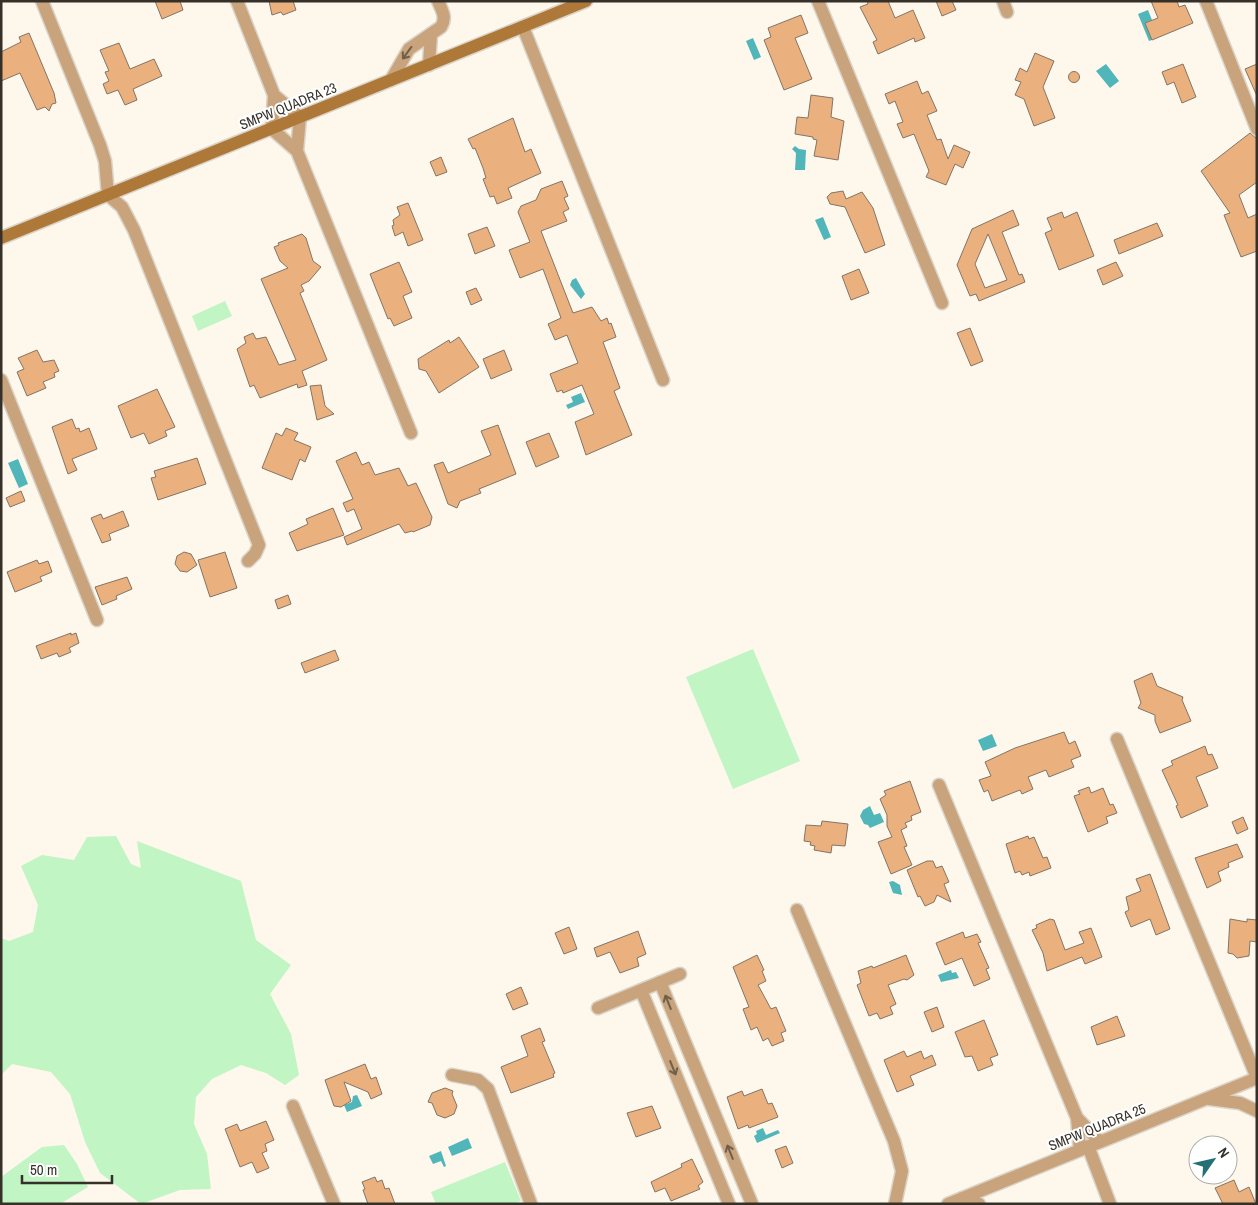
<svg xmlns="http://www.w3.org/2000/svg" width="1258" height="1205" viewBox="0 0 1258 1205" font-family="'Archivo Narrow',sans-serif">
<style>
.green{fill:#c1f5c4}
.water{fill:#50b6ba}
.building{fill:#eab17e;stroke:#847466;fill-rule:evenodd}
.lines{fill:none;stroke-linecap:round;stroke-linejoin:round}
.street-casing{stroke:#dad3c8;stroke-width:15}
.secondary-casing{stroke:#dad3c8;stroke-width:15}
.street{stroke:#c8a37b;stroke-width:12}
.secondary{stroke:#ae7838;stroke-width:12}
.oneway{stroke:#705f4a}
.labels{text-anchor:middle;dominant-baseline:central;stroke-width:4;stroke-linejoin:round;paint-order:stroke}
.street-label{font-size:14px;fill:#353129;stroke:#fff}
</style>
<rect width="100%" height="100%" fill="#fef7eb"/>
<path class="green" d="M225,301L232,316L198,331L192,316Z
M753,649L800,761L733,789L686,677Z
M116,836L131,864L141,868L137,841L241,881L256,940L291,965L270,994L291,1034L299,1075L285,1085L266,1073L241,1065L212,1079L196,1097L194,1124L207,1154L211,1189L180,1190L141,1204L100,1173L85,1142L70,1094L51,1072L12,1064L1,1075V938L9,941L33,932L38,905L21,866L42,855L74,860L87,837Z
M64,1145L77,1164L88,1187L60,1204H1V1177L42,1147Z
M505,1162L521,1201L513,1204H436L431,1192Z"/>
<path class="water" d="M1148,10L1152,20L1145,23L1152,40L1149,41L1138,14Z
M753,38L761,57L754,60L746,41Z
M1106,64L1119,81L1110,88L1096,71Z
M795,146L799,149L806,150L805,170H795L796,153L792,149Z
M823,217L831,237L824,240L815,220Z
M576,278L585,294L581,299L570,285L572,280Z
M581,393L585,402L568,409L566,405L573,402L571,397Z
M18,459L28,484L19,488L8,463Z
M992,734L997,746L983,751L978,740Z
M870,806L874,815L880,813L884,822L870,828L868,825L864,824L860,816L863,810Z
M893,881L900,885L902,895L893,893L889,882Z
M951,970L952,973L956,972L959,978L941,982L938,975Z
M357,1095L362,1106L347,1112L344,1105L352,1102L353,1096Z
M763,1128L766,1135L778,1130L780,1133L757,1143L754,1136L757,1134L756,1131Z
M468,1138L472,1148L452,1156L448,1147Z
M441,1151L446,1166L444,1167L441,1161L433,1164L429,1156Z"/>
<path class="building" d="M155,1H180L183,10L162,19Z
M269,1H293L296,10L283,15L281,12L272,15Z
M867,1H888L895,18L913,10L925,38L915,42L914,38L878,54L873,42L877,40L860,7L868,4Z
M936,1H952L956,10L942,16Z
M1151,1H1177L1179,7L1185,5L1193,23L1152,40L1145,23L1158,18Z
M801,15L808,33L795,38L812,79L784,90L764,40L771,37L768,28Z
M29,33L54,93L56,103L52,104L49,111L45,107L37,110L20,73L1,81V52L21,42L19,37Z
M119,43L130,69L154,59L162,76L133,89L137,100L125,105L118,90L107,94L103,84L109,81L105,72L109,71L100,50Z
M1035,53L1054,61L1043,87L1055,118L1034,126L1024,99L1015,95L1021,82L1015,80L1020,68L1027,72Z
M1183,64L1196,97L1182,103L1174,82L1167,85L1162,72Z
M1257,64V96L1245,69Z
M1068.5 77a5.5 5.5 0 1 1 11 0a5.5 5.5 0 1 1-11 0Z
M917,81L922,94L928,91L937,111L927,115L937,140L941,139L948,159L954,145L970,152L963,168L955,164L946,185L926,177L929,171L914,134L903,138L897,124L903,122L895,101L889,104L885,94Z
M811,95L833,98L831,117L844,121L838,160L814,156L817,140L813,139V137L795,134L797,117L808,118Z
M513,118L525,152L531,149L541,173L508,188L512,198L497,204L494,196L490,197L483,179L486,178L483,168L475,148L473,149L468,139Z
M1250,133L1257,139V182L1239,195L1248,218L1257,214V251L1241,257L1224,215L1230,213L1201,171Z
M441,157L447,172L436,176L430,162Z
M562,181L568,196L564,198L569,209L563,212L567,221L541,231L573,313L592,307L601,321L607,318L609,324L611,323L616,337L603,342L620,388L614,391L632,435L586,455L575,422L594,414L582,385L563,393L562,390L557,392L550,374L578,363L567,335L555,340L548,324L561,318L543,269L520,278L509,250L530,242L518,212L521,206L536,200L541,189Z
M843,191L846,199L862,192L873,208L885,245L865,253L845,207L830,204L827,197L831,193Z
M408,203L423,240L408,246L403,232L395,236L392,226L394,225L393,220L400,215L397,207Z
M1013,210L1019,225L1002,232L1019,275L1022,274L1025,282L979,301L976,294L970,296L957,265L972,229ZM988,234L1007,280L985,288L975,264Z
M1062,212L1064,218L1077,212L1094,256L1059,270L1045,233L1052,230L1047,218Z
M1157,223L1163,236L1119,254L1114,240Z
M487,227L495,246L475,254L468,234Z
M302,234L306,238L313,261L321,267L309,281L301,285L304,291L300,293L327,360L302,371L307,385L298,388L297,384L260,398L254,385L250,387L237,349L246,343L244,337L253,333L256,339L266,337L279,365L296,360L261,279L288,268L280,261L274,247L279,245L278,243Z
M399,262L412,292L403,296L412,318L394,326L390,318L388,319L370,274Z
M1116,262L1123,276L1103,285L1097,270Z
M859,269L869,293L851,300L842,276Z
M476,288L482,300L471,305L466,292Z
M970,328L983,361L971,366L957,333Z
M459,337L479,367L439,393L426,371L419,369L418,359L449,340L450,343Z
M37,350L43,362L54,360L59,371L54,373L55,377L43,382L46,388L27,396L17,372L24,369L18,358Z
M504,350L512,370L491,379L483,359Z
M321,385L325,406L334,414L317,420L310,386Z
M157,389L175,427L165,431L167,436L149,444L144,433L131,438L118,406Z
M72,419L76,429L79,428L80,432L89,428L97,449L72,459L77,470L68,474L52,427Z
M498,425L516,474L479,489L481,493L460,501L457,508L448,504L434,465L443,462L448,473L491,455L481,431Z
M286,428L298,433L294,440L311,447L305,462L300,459L292,480L262,468L276,433L282,436Z
M549,433L559,457L536,467L526,442Z
M356,452L362,465L369,462L375,475L399,468L408,486L416,483L432,517L430,525L413,532L412,531L405,533L399,524L347,545L344,537L362,529L354,509L347,512L343,503L353,499L336,461Z
M197,458L206,484L158,500L151,478L156,477L154,471Z
M21,491L25,501L10,507L6,498Z
M333,508L344,535L297,551L289,533L308,524L306,519Z
M123,511L129,526L109,534L111,540L102,543L91,518L101,514L103,519Z
M184,552L191,554L197,565L187,572L180,571L175,564L177,556Z
M225,552L237,588L210,597L198,560Z
M37,560L39,564L48,561L52,572L40,577L42,581L15,592L7,572Z
M127,577L132,589L116,596L117,599L102,605L95,587Z
M288,595L291,604L278,609L275,600Z
M71,633V635L76,633L79,643L69,648L71,652L59,657L57,653L41,659L36,646Z
M335,650L339,660L305,673L301,663Z
M1152,673L1157,686L1183,697L1182,700L1191,721L1160,733L1155,721V715L1138,708L1141,703L1134,681Z
M1064,732L1069,744L1075,741L1081,756L1071,760L1074,767L1049,777L1046,770L1028,777L1033,789L1022,794L1020,790L992,801L988,790L984,792L979,780L991,776L985,762L1015,748Z
M1205,746L1208,755L1212,754L1218,768L1196,777L1208,806L1181,818L1176,806L1178,805L1162,770L1173,765L1171,761Z
M910,781L921,812L911,816L912,820L905,823L907,827L901,830L907,846L904,847L912,865L891,874L878,842L892,837L887,826V815L880,799L886,795L884,791Z
M1089,787L1091,793L1103,788L1110,805L1113,804L1117,813L1106,817L1108,823L1088,832L1074,796L1080,794L1078,791Z
M1243,817L1248,829L1237,834L1232,822Z
M822,821L848,824L845,846L832,845L831,853L814,850L815,846L810,845L811,842L804,841L806,825L821,826Z
M1028,836L1029,839L1034,837L1043,858L1047,857L1051,868L1030,876L1029,872L1022,875L1020,871L1015,873L1006,844Z
M1237,844L1243,857L1228,863L1229,867L1218,872L1221,881L1207,888L1195,858Z
M927,861H933L936,868L942,866L949,882L944,884L951,902L937,895L934,902L925,906L920,896L918,897L907,870Z
M1150,874L1170,929L1156,935L1150,919L1131,927L1125,912L1129,910L1126,897L1141,891L1136,879Z
M1050,919L1054,920L1065,950L1084,943L1079,932L1091,928L1102,957L1085,964L1082,957L1047,971L1043,953L1032,930L1037,928L1036,925Z
M1230,919L1247,922V919L1257,920V942L1250,941L1249,956L1237,958L1233,954L1228,953Z
M569,927L577,949L564,954L555,933Z
M638,931L646,954L637,958L639,966L620,973L610,952L597,957L594,948Z
M963,932L965,938L977,934L981,942L978,943L989,968L986,969L990,979L974,986L962,958L945,965L936,943Z
M757,955L764,970L762,971L766,981L758,985L771,1009L776,1007L786,1031L781,1033L784,1041L772,1046L768,1038L763,1041L757,1027L751,1030L743,1009L749,1007L733,967Z
M906,955L914,975L907,980L904,979L888,985L896,1004L890,1007L893,1014L880,1019L877,1013L869,1016L857,985L861,983L858,971L872,966L873,968Z
M521,987L528,1004L513,1010L506,994Z
M937,1007L944,1027L932,1032L924,1012Z
M1117,1016L1125,1036L1097,1045L1091,1027Z
M984,1020L998,1055L990,1058L993,1065L978,1071L972,1056L965,1057L955,1032Z
M540,1028L545,1041L542,1042L555,1073L553,1074L554,1077L511,1093L501,1067L528,1056L521,1036Z
M904,1051L907,1057L921,1051L924,1059L932,1055L936,1065L910,1076L914,1085L897,1092L884,1060Z
M365,1064L371,1079L376,1077L382,1094L371,1099L368,1092L344,1082L351,1101L341,1107L334,1106L325,1080Z
M445,1088L453,1091L452,1094L457,1106L454,1114L445,1118L437,1115L432,1103L428,1102L432,1093Z
M762,1089L768,1104L772,1103L778,1117L749,1128L748,1125L738,1129L727,1097L742,1091L744,1096Z
M652,1106L661,1128L636,1137L627,1113Z
M266,1121L274,1140L265,1144L267,1151L262,1153L269,1168L257,1173L252,1162L240,1167L225,1129L237,1124L240,1131Z
M786,1146L793,1163L782,1168L775,1150Z
M692,1159L703,1182L698,1186L700,1189L671,1201L665,1188L655,1192L651,1182L682,1167L681,1164Z
M375,1177L377,1182L382,1180L385,1189L389,1188L395,1204H368L363,1190L365,1189L362,1182Z
M1234,1180L1239,1192L1249,1187L1256,1204H1223L1215,1188Z"/>
<g class="lines">
<defs>
<path id="street" d="M42,1L100,145L105,161L108,195L122,207L134,230L259,545L255,554L248,561
M237,1L274,95L272,129L297,151L411,433
M818,1L942,303
M1003,1L1007,12
M1206,1L1257,129
M523,27L663,380
M429,65L431,34
M391,80L409,49L441,27C447,17 442,11 438,1
M274,95L300,117L297,151
M1,380L97,620
M1117,739L1257,1078
M939,785L1077,1118L1080,1150
M797,910L894,1141L902,1171L895,1204
M660,982L752,1204
M641,990L729,1204
M598,1008L680,974
M452,1075L478,1080L488,1089L531,1204
M1209,1099L1240,1103L1257,1111
M293,1106L334,1204
M1077,1118L1099,1141
M1088,1146L1110,1204
M962,1198L979,1204
M948,1204L1257,1078"/>
<path id="secondary" d="M1,238L586,1"/>
</defs>
<use href="#street" class="street-casing"/>
<use href="#secondary" class="secondary-casing"/>
<use href="#street" class="street"/>
<use href="#secondary" class="secondary"/>
</g>
<defs><path id="oneway-shaft" d="M-6 0H5M1.5-3L5.5 0L1.5 3" fill="none" stroke-width="1.6" stroke-linecap="round" stroke-linejoin="round" transform="scale(1.25)"/></defs>
<g class="oneway">
<use href="#oneway-shaft" transform="translate(407 53) rotate(126)"/>
<use href="#oneway-shaft" transform="translate(668 1002) rotate(-112)"/>
<use href="#oneway-shaft" transform="translate(673 1068) rotate(68)"/>
<use href="#oneway-shaft" transform="translate(730 1152) rotate(-112)"/>
</g>
<g class="labels">
<g class="street-label">
<text transform="translate(288 106) rotate(-22)">SMPW QUADRA 23</text>
<text transform="translate(1097 1127) rotate(-22)">SMPW QUADRA 25</text>
</g>
</g>
<rect width="1258" height="1205" fill="none" stroke="#353129" stroke-width="5"/>
<g transform="translate(1213 1160) rotate(56)"><circle r="24" fill="#ffffff" stroke="#aeada9"/>
<path d="M0-4L9 19L0 12L-9 19Z" fill="#256f76"/>
<text y="-8" font-size="14" font-weight="bold" text-anchor="middle" fill="#353129">N</text>
</g>
<path d="M22 1175v8h90v-8" fill="none" stroke="#353129" stroke-width="2.5"/>
<text x="30" y="1175" font-size="15" fill="#353129" stroke="#ffffff" stroke-width="4" paint-order="stroke">50 m</text>
</svg>
